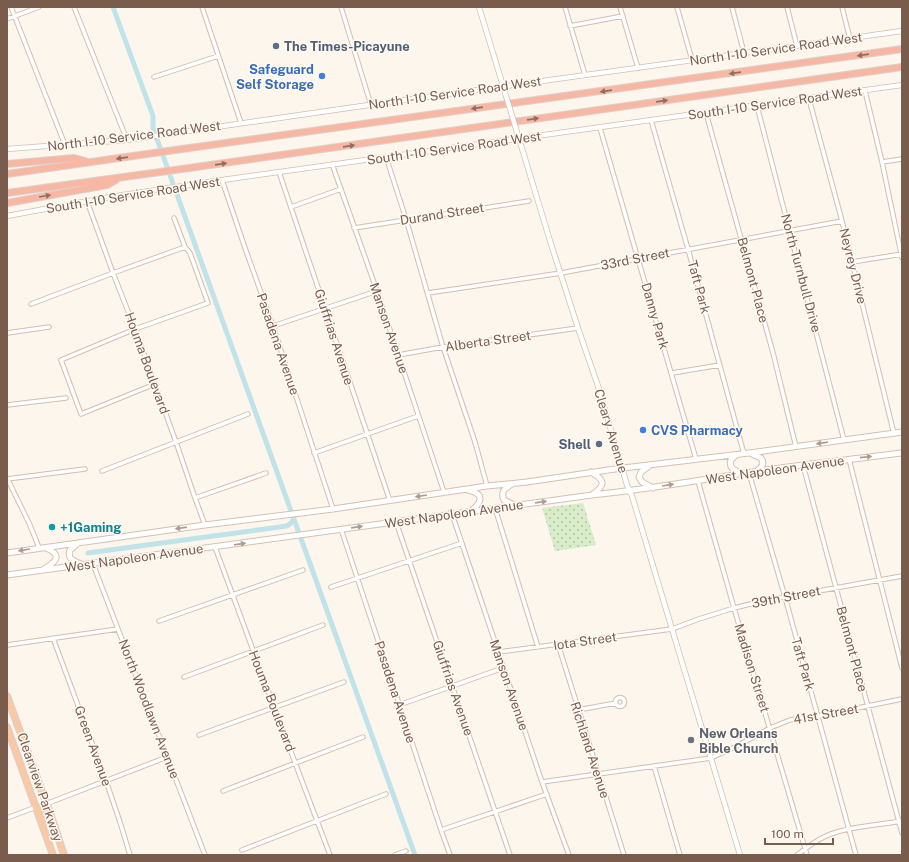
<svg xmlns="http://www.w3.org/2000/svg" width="909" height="862" viewBox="0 0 909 862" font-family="'Public Sans',sans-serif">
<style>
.grass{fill:url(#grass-dots)}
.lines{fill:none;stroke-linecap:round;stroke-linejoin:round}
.canal{stroke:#bfe3e8;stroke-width:5}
.minor-casing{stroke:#d1beb0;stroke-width:5.5}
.tertiary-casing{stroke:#d1beb0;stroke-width:6}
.secondary-casing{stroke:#d6c0b0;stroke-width:7}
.trunk-casing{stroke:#dad1cd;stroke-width:8}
.motorway-casing{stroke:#dad1cd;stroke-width:8}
.minor{stroke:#fff;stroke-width:3.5}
.tertiary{stroke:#fff;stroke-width:4.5}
.secondary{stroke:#fff;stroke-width:5}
.trunk{stroke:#f9c8a4;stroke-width:6}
.motorway{stroke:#f7b7a3;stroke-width:6}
.tertiary-bridge-casing{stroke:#d1beb0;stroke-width:6;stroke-linecap:butt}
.tertiary-bridge{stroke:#fff;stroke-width:4.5}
.oneway{fill:#936e5e}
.oneway2{fill:#af9d94}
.service-dot{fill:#5c6f8a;stroke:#fffaf3;stroke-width:1.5}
.shop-dot{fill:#3f7fe0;stroke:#fffaf3;stroke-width:1.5}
.culture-dot{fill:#0f9aa8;stroke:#fffaf3;stroke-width:1.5}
.worship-dot{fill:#6b7280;stroke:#fffaf3;stroke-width:1.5}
.labels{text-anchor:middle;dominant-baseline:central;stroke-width:3;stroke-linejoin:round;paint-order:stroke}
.service-label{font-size:13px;font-weight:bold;fill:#4e5e75;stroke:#fffaf3;text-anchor:start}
.street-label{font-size:13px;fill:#7a5c4d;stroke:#fffaf3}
.shop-label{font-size:13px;font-weight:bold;fill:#366cbe;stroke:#fffaf3;text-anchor:end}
.culture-label{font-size:13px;font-weight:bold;fill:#0d838f;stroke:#fffaf3;text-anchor:start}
.worship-label{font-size:13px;font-weight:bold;fill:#5b616d;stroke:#fffaf3;text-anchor:start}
</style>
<defs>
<pattern id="grass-dots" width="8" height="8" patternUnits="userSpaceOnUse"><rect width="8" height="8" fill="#d8ecc9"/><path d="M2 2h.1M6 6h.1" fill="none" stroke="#b4c2a5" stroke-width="1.8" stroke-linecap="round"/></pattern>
</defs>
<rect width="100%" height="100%" fill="#fdf6ec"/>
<path class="grass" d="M583,503L596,545L555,551L542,508Z"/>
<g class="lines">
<path class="canal" d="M113,7L153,116V128L415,855
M88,553L287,526L291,523L294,519"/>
<defs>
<path id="minor" d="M11,7L65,145
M74,7L127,140
M202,7L241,123
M341,7L371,105
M565,7L585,75
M620,7L638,68
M677,7L692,60
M732,7L744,53
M787,7L797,46
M842,7L850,39
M7,19L39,7
M570,26L623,16
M154,77L218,56
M865,91L882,162L902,258
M809,99L842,221L894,434
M757,106L844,440
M706,113L773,353L796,447
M651,120L688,249L744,454
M600,128L696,459
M386,157L406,219L443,347L475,442L487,486
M882,162L902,159
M332,164L377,291L444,492
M279,172L390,501
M222,180L245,248L273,326L333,509
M87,201L113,273L135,329L176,442L195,498L205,525
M291,207L341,189
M354,228L529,201
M852,262L902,254
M428,293L561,273L842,221
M31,304L113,273L185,247
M273,326L377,291
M7,333L49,327
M398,355L443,347L578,328
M672,373L720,365
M155,384L81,414L61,360L135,329L208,303L190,253L185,247L174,218
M7,405L66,398
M314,453L418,416
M849,459L902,668
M803,465L902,833
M102,471L248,414
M749,473L785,597L856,855
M7,478L29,523L36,540L39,548
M7,479L85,469
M698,481L734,608L807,855
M195,498L266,473
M495,508L538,647
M451,511L542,782L569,855
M396,522L510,855
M341,529L441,830L450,855
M215,547L274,707L330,855
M93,564L205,855
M331,587L462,543
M159,621L303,570
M53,638L106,781L120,822L130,855
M558,644L624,855
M7,645L118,629
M498,652L672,629L699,619L734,608L775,598L785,597L902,576
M184,677L323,625
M615.5 702a4.5 4.5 0 1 1 9 0a4.5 4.5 0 1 1-9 0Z
M399,705L503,668
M578,710L616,703
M199,735L344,682
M654,766L680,855
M542,782L711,758L739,745L770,728L790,720L818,716L902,699
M223,791L363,737
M46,804L167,757
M7,818L36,807
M441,830L547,794
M242,850L386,794
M395,855L406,851
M797,855C806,848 815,841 826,836C846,827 879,825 902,821"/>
<path id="tertiary" d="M7,149L127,140L355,107L902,31
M7,216L110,197L222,180L902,85
M551,244L578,328L599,389L627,485L632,496L740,855"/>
<path id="secondary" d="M752,454L761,458C765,464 762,467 757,471
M736,455L731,460C728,468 735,470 741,474
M649,466L641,472L639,477L642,482L653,488
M591,472C605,480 606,485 593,494
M512,484C505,488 500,492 504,500L514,505
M468,490C485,494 482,502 471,511
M78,543L70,550C67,559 73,561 81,564
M7,553L205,525L333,509L487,486L527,482L615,469L749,453L902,432
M44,569C56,562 63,555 46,548
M7,575L592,495C641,490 690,482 739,474C793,465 848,460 902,453"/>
<path id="trunk" d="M7,696L51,816L64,855
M7,727L53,855
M36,807L42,808L44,810L48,821L53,823"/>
<path id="motorway" d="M7,164L74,158L85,161
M7,174L175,150L902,49
M7,193L182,169L902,67
M7,203L107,185L116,180"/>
</defs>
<use href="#minor" class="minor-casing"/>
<use href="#tertiary" class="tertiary-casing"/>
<use href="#secondary" class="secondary-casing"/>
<use href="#trunk" class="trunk-casing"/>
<use href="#motorway" class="motorway-casing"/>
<use href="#minor" class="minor"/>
<use href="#tertiary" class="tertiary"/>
<use href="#secondary" class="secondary"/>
<use href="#trunk" class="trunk"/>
<use href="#motorway" class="motorway"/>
<defs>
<path id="tertiary-bridge" d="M479,7L551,244"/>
</defs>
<use href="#tertiary-bridge" class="tertiary-bridge-casing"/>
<use href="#tertiary-bridge" class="tertiary-bridge"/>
</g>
<defs><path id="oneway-solid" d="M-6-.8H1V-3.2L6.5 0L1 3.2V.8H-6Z"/></defs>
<g class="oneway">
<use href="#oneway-solid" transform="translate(863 55) rotate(172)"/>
<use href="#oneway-solid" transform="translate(735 73) rotate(172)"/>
<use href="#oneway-solid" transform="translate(606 91) rotate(172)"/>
<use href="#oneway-solid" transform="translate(662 101) rotate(-8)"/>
<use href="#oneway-solid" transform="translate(477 108) rotate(172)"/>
<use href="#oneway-solid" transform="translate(533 119) rotate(-8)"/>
<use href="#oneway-solid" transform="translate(349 146) rotate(-8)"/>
<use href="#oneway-solid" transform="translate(122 158) rotate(172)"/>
<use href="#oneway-solid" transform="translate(221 164) rotate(-8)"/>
<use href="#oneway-solid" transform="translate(45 196) rotate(-10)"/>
</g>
<g class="oneway2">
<use href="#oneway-solid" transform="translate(822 443) rotate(172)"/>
<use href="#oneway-solid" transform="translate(866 457) rotate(-6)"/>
<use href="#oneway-solid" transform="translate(668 485) rotate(-9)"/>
<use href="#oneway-solid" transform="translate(421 496) rotate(171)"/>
<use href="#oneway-solid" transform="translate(541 502) rotate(-8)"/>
<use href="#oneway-solid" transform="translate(357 527) rotate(-8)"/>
<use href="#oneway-solid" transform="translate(181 528) rotate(172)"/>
<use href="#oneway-solid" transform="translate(240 544) rotate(-8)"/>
<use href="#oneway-solid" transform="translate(24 550) rotate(171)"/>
</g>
<g class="service-dot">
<circle cx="276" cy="46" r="4"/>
<circle cx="599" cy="444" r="4"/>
</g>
<g class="shop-dot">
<circle cx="322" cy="76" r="4"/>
<circle cx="643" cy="430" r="4"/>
</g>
<circle class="culture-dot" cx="52" cy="527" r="4"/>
<circle class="worship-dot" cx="691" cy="740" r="4"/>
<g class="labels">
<g class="service-label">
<text x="284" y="46">The Times-Picayune</text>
<text x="591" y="444" text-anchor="end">Shell</text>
</g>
<g class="street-label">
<text transform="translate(776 49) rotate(-8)">North I-10 Service Road West</text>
<text transform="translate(455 93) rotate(-8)">North I-10 Service Road West</text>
<text transform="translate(775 103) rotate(-8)">South I-10 Service Road West</text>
<text transform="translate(134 136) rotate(-7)">North I-10 Service Road West</text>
<text transform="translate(454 148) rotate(-8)">South I-10 Service Road West</text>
<text transform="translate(133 195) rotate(-9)">South I-10 Service Road West</text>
<text transform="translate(442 214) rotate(-9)">Durand Street</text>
<text transform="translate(635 259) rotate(-11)">33rd Street</text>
<text transform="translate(853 266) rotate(76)">Neyrey Drive</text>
<text transform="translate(801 273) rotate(75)">North Turnbull Drive</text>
<text transform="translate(753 280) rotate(75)">Belmont Place</text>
<text transform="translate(699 287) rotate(75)">Taft Park</text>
<text transform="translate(655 316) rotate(74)">Danny Park</text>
<text transform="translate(389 328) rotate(71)">Manson Avenue</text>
<text transform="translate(334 337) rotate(72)">Giuffrias Avenue</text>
<text transform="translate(488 341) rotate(-8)">Alberta Street</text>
<text transform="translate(278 344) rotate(71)">Pasadena Avenue</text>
<text transform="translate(147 363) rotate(70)">Houma Boulevard</text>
<text transform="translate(611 431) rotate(73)">Cleary Avenue</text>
<text transform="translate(775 470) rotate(-8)">West Napoleon Avenue</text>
<text transform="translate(454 514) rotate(-8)">West Napoleon Avenue</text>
<text transform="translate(134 558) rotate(-8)">West Napoleon Avenue</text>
<text transform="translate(786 597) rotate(-11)">39th Street</text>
<text transform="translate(585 641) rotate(-8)">Iota Street</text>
<text transform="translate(852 649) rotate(75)">Belmont Place</text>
<text transform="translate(803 664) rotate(74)">Taft Park</text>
<text transform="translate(752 668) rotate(73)">Madison Street</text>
<text transform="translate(509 685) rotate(71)">Manson Avenue</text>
<text transform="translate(453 688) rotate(71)">Giuffrias Avenue</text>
<text transform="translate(395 692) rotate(72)">Pasadena Avenue</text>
<text transform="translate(272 701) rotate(69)">Houma Boulevard</text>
<text transform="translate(149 709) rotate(69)">North Woodlawn Avenue</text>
<text transform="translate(826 714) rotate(-10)">41st Street</text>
<text transform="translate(93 746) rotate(70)">Green Avenue</text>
<text transform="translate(590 750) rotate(72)">Richland Avenue</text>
<text transform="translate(40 787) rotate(71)">Clearview Parkway</text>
</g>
<g class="shop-label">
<text x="314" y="69">Safeguard<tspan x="314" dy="15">Self Storage</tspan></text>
<text x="651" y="430" text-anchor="start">CVS Pharmacy</text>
</g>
<g class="culture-label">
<text x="60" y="527">+1Gaming</text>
</g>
<g class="worship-label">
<text x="699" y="733">New Orleans<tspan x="699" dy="15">Bible Church</tspan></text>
</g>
</g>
<rect width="909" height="862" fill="none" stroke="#7a5c4d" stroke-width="16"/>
<path d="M765 838v6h68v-6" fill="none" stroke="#7a5c4d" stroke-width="2"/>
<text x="771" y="838" font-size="12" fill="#7a5c4d" stroke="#fffaf3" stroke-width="3" paint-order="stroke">100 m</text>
</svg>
